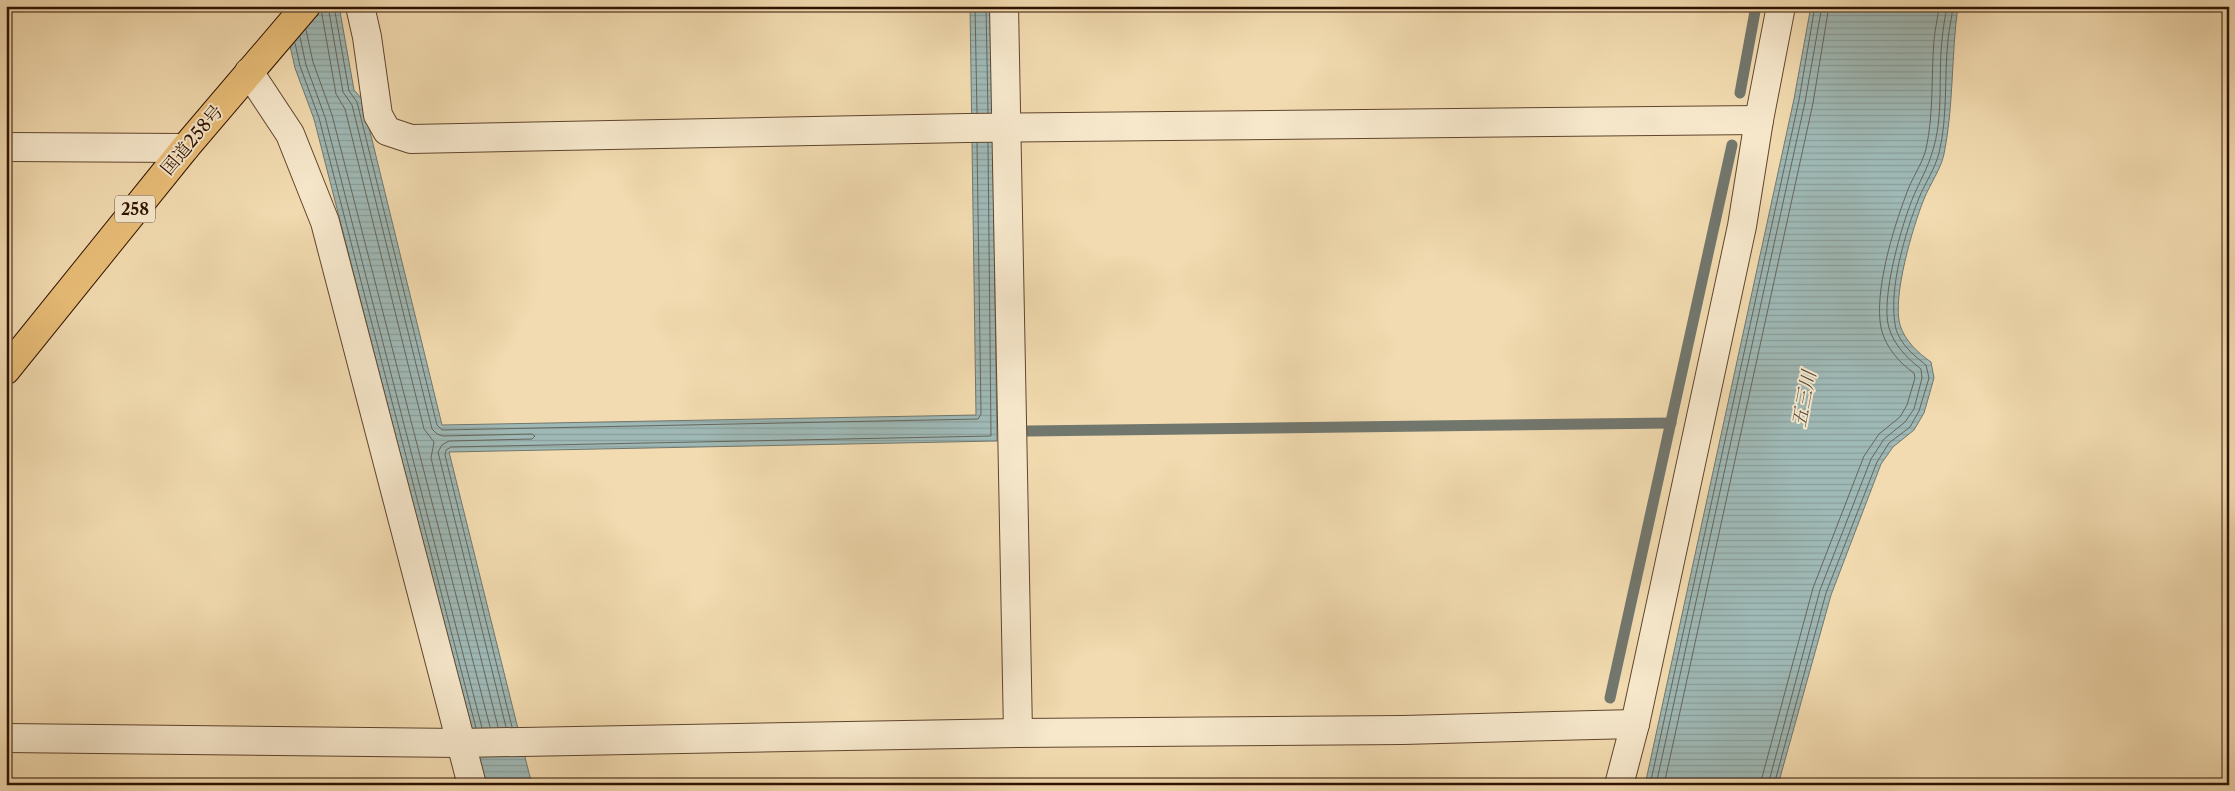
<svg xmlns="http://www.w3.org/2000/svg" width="2235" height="791" font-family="'Libre Caslon Text','Noto Serif JP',serif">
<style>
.water{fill:url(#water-rules);stroke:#72776e}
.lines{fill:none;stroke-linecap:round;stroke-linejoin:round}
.shore{stroke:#66665c;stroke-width:1}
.stream{stroke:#72776e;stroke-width:11}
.minor-casing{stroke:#5f452d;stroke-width:30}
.highway-casing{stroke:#2e1301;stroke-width:30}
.minor{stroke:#f7e8cc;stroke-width:28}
.highway{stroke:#e9be78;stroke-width:28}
.labels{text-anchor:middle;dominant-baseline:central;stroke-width:4;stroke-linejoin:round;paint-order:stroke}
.shield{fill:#f7e8cc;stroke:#6a533e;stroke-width:1}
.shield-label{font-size:16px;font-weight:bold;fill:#2e1301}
.street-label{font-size:18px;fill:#2e1301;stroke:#f7e8cc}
.water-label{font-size:19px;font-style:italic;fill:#564d40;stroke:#f7e8cc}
</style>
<defs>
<pattern id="water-rules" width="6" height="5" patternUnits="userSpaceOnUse" patternTransform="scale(1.25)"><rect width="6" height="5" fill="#9fb9b6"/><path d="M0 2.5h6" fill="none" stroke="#899e9b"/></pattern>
</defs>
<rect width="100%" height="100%" fill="#f2dbb0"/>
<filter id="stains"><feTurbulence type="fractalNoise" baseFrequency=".004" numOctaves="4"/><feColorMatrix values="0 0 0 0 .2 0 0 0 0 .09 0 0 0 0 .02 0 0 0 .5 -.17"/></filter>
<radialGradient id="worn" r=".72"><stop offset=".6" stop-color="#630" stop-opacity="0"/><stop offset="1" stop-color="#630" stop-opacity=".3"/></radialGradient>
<g class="water">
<path d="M 281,6 L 339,6 L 354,90 L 362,99 L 442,425 L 976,415 L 970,6 L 991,6 L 997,441 L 449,452 L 532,785 L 485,785 L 314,119 L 295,68 Z"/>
<path d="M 1811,6 L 1958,6 C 1951,55 1954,105 1944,154 C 1941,169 1930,184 1924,199 C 1913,226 1892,297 1900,325 C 1905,341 1918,353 1931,362 L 1934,378 L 1924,413 L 1914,430 L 1893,447 L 1881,464 L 1831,595 L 1778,785 L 1645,785 L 1794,99 Z"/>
</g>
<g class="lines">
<g class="shore">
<path d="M 328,6 L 343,92 L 352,105 L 432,429 L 437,434 L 443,436 L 532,434 L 535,436 L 532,439 L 449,441 L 442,445 L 438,452 L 506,727"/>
<path d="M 334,6 L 349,91 L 357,102 L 437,425 L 442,430 L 978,419 L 981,414 L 977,143"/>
<path d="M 975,6 L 977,113"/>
<path d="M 986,6 L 988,113"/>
<path d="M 321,9 L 336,94 L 345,109 L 424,429 L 434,442 L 431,458 L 498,727"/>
<path d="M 306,30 L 313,62 L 332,115 L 490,727"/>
<path d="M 300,37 L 306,65 L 325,117 L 482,728"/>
<path d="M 295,43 L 300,66 L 319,118 L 476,728"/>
<path d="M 512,727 L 445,455 L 446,450 L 451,447 L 991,436 L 988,143"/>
<path d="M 1650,785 L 1799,100 L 1815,6"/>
<path d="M 1656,785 L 1805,102 L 1822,6"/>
<path d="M 1664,785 L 1813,103 L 1829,6"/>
<path d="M 1760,785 L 1813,588 L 1864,456 L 1879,434 L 1900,417 L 1907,405 L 1915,378 L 1914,373 C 1899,363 1885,346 1881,328 C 1874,292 1893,229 1906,195 C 1911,179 1922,165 1926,149 C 1934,113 1931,76 1934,40 C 1935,29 1938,17 1939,6"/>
<path d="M 1768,785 L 1820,590 L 1871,459 L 1884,439 L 1905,422 L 1914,409 L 1922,378 L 1921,369 C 1907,358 1894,345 1889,328 C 1880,299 1902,223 1914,195 C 1920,181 1928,167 1932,153 C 1944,117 1938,77 1942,40 C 1943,29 1945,17 1947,6"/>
<path d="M 1774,785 L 1826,593 L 1877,462 L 1889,443 L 1910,427 L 1919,411 L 1929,378 L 1926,365 C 1913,355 1897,341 1895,324 C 1889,287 1905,233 1919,198 C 1925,183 1935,169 1939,153 C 1948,116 1944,78 1948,40 C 1949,29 1952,17 1953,6"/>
</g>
<g class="stream">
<path d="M 1740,93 L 1756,6"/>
<path d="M 1028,431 L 1671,423"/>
<path d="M 1610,698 L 1732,145"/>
</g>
<g class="minor-casing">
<g id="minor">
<path d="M 360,6 L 367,37 L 378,115 L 387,131 L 411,139 L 967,128 L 1759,120"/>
<path d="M 1004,6 L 1018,733"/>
<path d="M 249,72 L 290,134 L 325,222 L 472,785"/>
<path d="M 6,147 L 185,148"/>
<path d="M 6,738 L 460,743 L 1018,733 L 1403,730 L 1635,724"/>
<path d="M 1619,785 L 1635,724 L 1742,226 L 1759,120 L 1781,6"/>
</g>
</g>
<g class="highway-casing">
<path id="highway" d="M 6,370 L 185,148 L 306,6"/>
</g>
<use href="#minor" class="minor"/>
<use href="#highway" class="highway"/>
</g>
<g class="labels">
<rect class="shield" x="115" y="195.5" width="40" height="27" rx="4"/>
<g class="shield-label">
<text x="135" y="209">258</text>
</g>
<g class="street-label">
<text transform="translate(192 140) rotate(-50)">国道258号</text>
</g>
<g class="water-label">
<text transform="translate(1804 399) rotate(-79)">五三川</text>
</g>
</g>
<rect width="2235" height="791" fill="none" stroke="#f2dbb0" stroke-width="25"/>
<rect x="8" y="8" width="2220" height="776" fill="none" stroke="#2e1301" stroke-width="2.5"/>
<rect x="12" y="12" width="2210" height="766" fill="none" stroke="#2e1301"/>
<rect width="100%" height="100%" filter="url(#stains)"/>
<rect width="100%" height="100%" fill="url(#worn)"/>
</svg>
